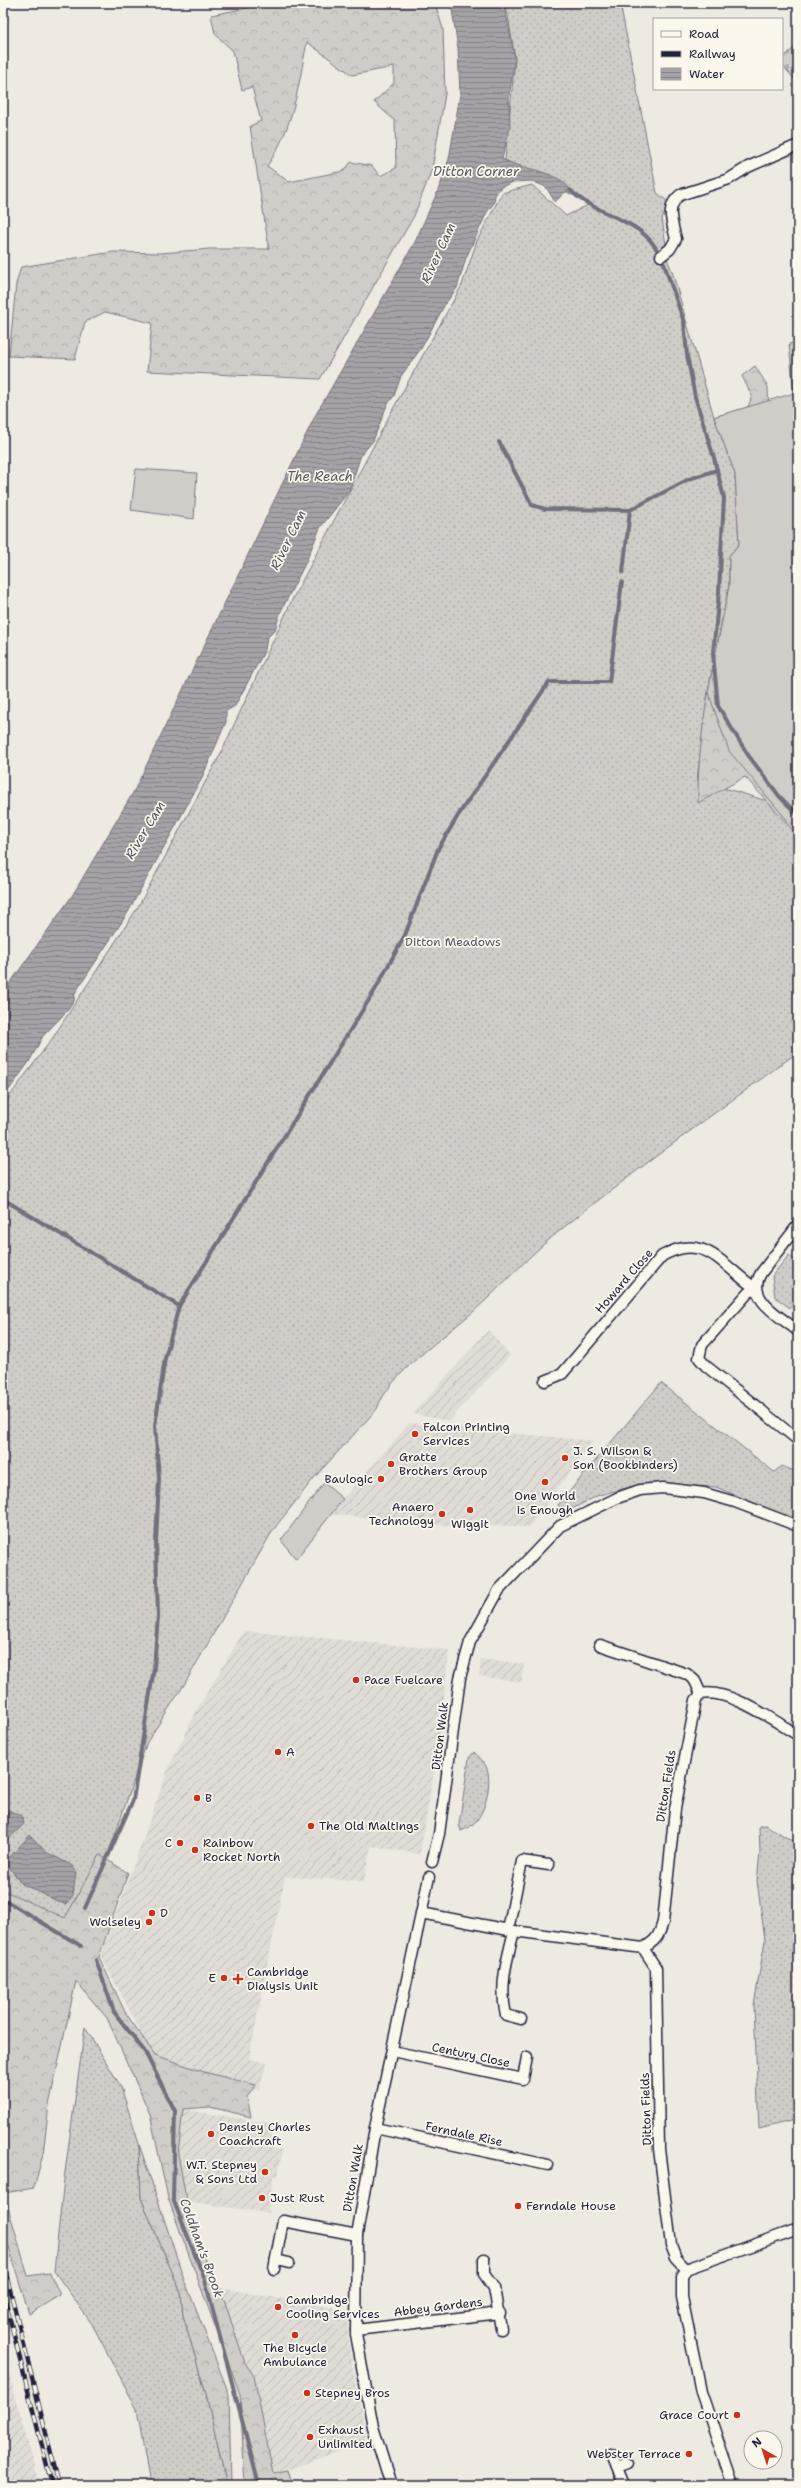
<svg xmlns="http://www.w3.org/2000/svg" width="801" height="2488" font-family="'Shantell Sans',sans-serif">
<style>
.industrial{fill:url(#industrial-furrows)}
.grass{fill:url(#grass-dots);stroke:#797882}
.forest{fill:url(#forest-crowns);stroke:#797882;fill-rule:evenodd}
.cemetery{fill:url(#cemetery-stones);stroke:#797882}
.garden{fill:#d0cdc9;stroke:#797882}
.water{fill:url(#water-rules);stroke:#716f7c}
.lines{fill:none;stroke-linecap:round;stroke-linejoin:round}
.stream{stroke:#716f7c;stroke-width:4}
.minor-casing{stroke:#22223b;stroke-width:13}
.minor{stroke:#fbf7ec;stroke-width:10}
.rail-casing{stroke:#22223b;stroke-width:4.5}
.rail{stroke:#fbf7ec;stroke-width:3;stroke-dasharray:9;stroke-linecap:butt}
.poi-dot{fill:#c8321e;stroke:#fbf7ec;stroke-width:1.5}
.labels{text-anchor:middle;dominant-baseline:central;stroke-width:3.5;stroke-linejoin:round;paint-order:stroke}
.park-label{font-size:12px;fill:#565566;stroke:#fbf7ec}
.street-label{font-size:12px;fill:#22223b;stroke:#fbf7ec}
.poi-label{font-size:12px;fill:#22223b;stroke:#fbf7ec;text-anchor:start}
.water-label{font-size:13px;font-style:italic;fill:#575666;stroke:#fbf7ec}
</style>
<defs>
<pattern id="industrial-furrows" width="10" height="10" patternUnits="userSpaceOnUse"><rect width="10" height="10" fill="#dfdbd5"/><path d="M-1 1l2-2M0 10L10 0M9 11l2-2" fill="none" stroke="#bfbcb8"/></pattern>
<pattern id="grass-dots" width="8" height="8" patternUnits="userSpaceOnUse"><rect width="8" height="8" fill="#d0cdc9"/><path d="M2 2h.1M6 6h.1" fill="none" stroke="#b2b0ae" stroke-width="1.8" stroke-linecap="round"/></pattern>
<pattern id="forest-crowns" width="20" height="18" patternUnits="userSpaceOnUse"><rect width="20" height="18" fill="#d0cdc9"/><path d="M2 6a3 3 0 1 1 6 0M12 15a3 3 0 1 1 6 0" fill="none" stroke="#b2b0ae"/></pattern>
<pattern id="cemetery-stones" width="16" height="16" patternUnits="userSpaceOnUse"><rect width="16" height="16" fill="#d0cdc9"/><path d="M2 7V4a2 2 0 0 1 4 0v3zM10 15v-3a2 2 0 0 1 4 0v3z" fill="#b2b0ae"/></pattern>
<pattern id="water-rules" width="6" height="5" patternUnits="userSpaceOnUse"><rect width="6" height="5" fill="#a6a3a7"/><path d="M0 2.5h6" fill="none" stroke="#878489"/></pattern>
</defs>
<rect width="100%" height="100%" fill="#eeeae2"/>
<filter id="ink" filterUnits="userSpaceOnUse"><feTurbulence type="fractalNoise" baseFrequency=".025" numOctaves="2"/><feDisplacementMap in="SourceGraphic" scale="8" xChannelSelector="R" yChannelSelector="G"/><feConvolveMatrix kernelMatrix="1 2 1 2 8 2 1 2 1" color-interpolation-filters="sRGB"/></filter>
<g filter="url(#ink)">
<g class="industrial">
<path d="M 488,1330 L 510,1355 L 449,1421 L 413,1414 Z"/>
<path d="M 410,1423 L 593,1441 L 529,1527 L 455,1523 L 451,1526 L 329,1514 Z"/>
<path d="M 244,1631 L 449,1650 L 439,1742 L 420,1854 L 371,1846 L 364,1881 L 285,1877 L 249,2059 L 267,2063 L 259,2090 L 161,2070 L 101,1956 L 168,1769 L 198,1708 Z"/>
<path d="M 481,1659 L 524,1664 L 521,1682 L 479,1676 Z"/>
<path d="M 181,2109 L 273,2124 L 270,2148 L 282,2150 L 278,2177 L 273,2176 L 268,2213 L 186,2201 L 171,2192 Z"/>
<path d="M 220,2288 L 346,2310 L 350,2354 L 367,2441 L 288,2470 L 273,2473 L 254,2376 L 245,2363 Z"/>
<path d="M 3,2353 L 40,2485 L 3,2485 Z"/>
</g>
<g class="grass">
<path d="M 506,3 L 620,3 L 657,193 L 671,204 L 662,218 L 667,252 L 663,249 L 672,271 L 714,417 L 735,474 L 739,544 L 729,556 L 729,586 L 708,692 L 697,780 L 774,803 L 798,833 L 798,1052 C 719,1110 639,1167 563,1228 C 531,1253 504,1284 474,1311 C 447,1335 388,1375 377,1409 L 314,1478 L 273,1530 L 184,1685 L 147,1742 L 98,1884 L 3,2040 L 3,1105 L 52,1039 L 138,907 L 221,753 L 292,600 L 394,407 L 462,285 L 477,241 L 502,193 L 532,185 L 566,216 L 590,204 L 505,160 L 515,59 Z"/>
<path d="M 789,1255 L 798,1263 L 798,1281 L 795,1284 L 798,1287 L 798,1297 L 790,1308 L 775,1297 L 772,1276 Z"/>
<path d="M 661,1383 L 774,1472 L 782,1466 L 798,1473 L 798,1521 L 716,1487 L 642,1484 L 599,1495 L 564,1513 L 558,1505 Z"/>
<path d="M 474,1752 C 480,1758 486,1763 488,1772 C 491,1787 485,1815 472,1825 C 469,1828 465,1829 461,1831 L 459,1824 L 469,1758 Z"/>
<path d="M 765,1825 L 798,1844 L 798,2119 L 759,2129 L 754,2005 L 765,1940 L 757,1881 L 760,1853 L 759,1826 Z"/>
<path d="M 85,2027 L 121,2087 L 139,2144 L 141,2198 L 181,2293 L 183,2315 L 206,2394 L 227,2485 L 150,2485 L 137,2409 L 92,2324 L 54,2271 L 64,2179 Z"/>
</g>
<g class="forest">
<path d="M 273,3 L 435,3 L 443,29 L 445,94 L 432,169 L 414,216 L 320,379 L 147,371 L 152,323 L 105,312 L 85,322 L 75,359 L 9,356 L 16,284 L 21,267 L 113,252 L 161,253 L 209,249 L 269,249 L 250,126 L 261,121 L 252,87 L 242,90 L 233,51 L 215,34 L 211,15 ZM 307,42 L 352,75 L 394,67 L 394,83 L 374,102 L 395,121 L 396,168 L 380,176 L 372,166 L 351,162 L 344,171 L 289,182 L 267,166 C 294,127 298,87 307,42 Z"/>
<path d="M 755,366 L 768,387 L 769,413 L 714,417 L 748,407 L 752,396 L 742,376 Z"/>
<path d="M 729,576 L 798,742 L 798,836 L 745,777 L 698,803 C 697,730 715,657 729,586 Z"/>
<path d="M 100,1855 L 128,1873 L 99,1957 L 125,2012 L 155,2055 L 204,2072 L 256,2085 L 247,2097 L 251,2117 L 210,2107 L 183,2109 L 178,2154 L 188,2209 L 199,2249 L 220,2288 L 245,2363 L 254,2376 L 273,2473 L 288,2470 L 293,2485 L 245,2485 L 240,2394 L 168,2198 L 150,2114 L 107,2018 L 76,1981 L 49,2105 L 43,2154 L 34,2188 L 4,2193 L 28,2276 L 50,2273 L 60,2295 L 29,2314 L 3,2228 L 3,1890 L 65,1918 Z"/>
<path d="M 139,2144 L 184,2279 L 229,2394 L 231,2485 L 227,2485 L 206,2394 L 183,2315 L 181,2293 L 141,2198 Z"/>
</g>
<path class="cemetery" d="M 798,44 L 798,83 L 782,65 L 782,59 Z"/>
<g class="garden">
<path d="M 798,341 L 798,833 L 729,751 L 708,692 L 729,586 L 729,556 L 739,544 L 735,474 L 714,417 L 794,393 L 789,344 Z"/>
<path d="M 136,469 L 197,473 L 194,519 L 131,510 Z"/>
<path d="M 324,1483 L 343,1499 L 296,1559 L 281,1540 Z"/>
</g>
<g class="water">
<path d="M 451,3 L 504,3 L 515,59 L 509,96 L 510,128 L 502,159 C 519,169 561,171 570,190 L 564,193 L 555,202 L 546,187 L 532,181 L 513,182 L 501,187 L 495,195 L 494,203 L 487,212 L 466,258 L 457,288 L 445,304 L 422,347 L 401,376 L 394,396 L 387,405 L 373,441 L 361,455 L 349,491 L 320,528 L 305,564 L 280,613 L 275,630 L 267,638 L 265,650 L 235,706 L 226,711 L 226,722 L 201,780 L 127,914 L 75,993 L 74,1001 L 69,1009 L 43,1036 L 29,1062 L 3,1098 L 3,993 L 72,896 L 134,791 L 315,416 L 415,242 L 440,186 L 449,159 L 460,95 L 458,48 Z"/>
<path d="M 3,1808 L 22,1816 L 24,1824 L 3,1844 Z"/>
<path d="M 30,1835 L 46,1852 L 73,1866 L 76,1872 L 73,1895 L 66,1905 L 22,1884 L 5,1862 Z"/>
</g>
<g class="lines">
<g class="stream">
<path d="M 570,190 C 595,216 643,218 659,254"/>
<path d="M 664,264 L 684,322 L 687,355 L 695,397 L 714,458 L 724,498 L 719,592 L 713,654 L 718,706 L 748,755 L 780,797 L 798,815"/>
<path d="M 499,442 L 532,505 L 545,509 L 630,510"/>
<path d="M 623,572 L 630,510 L 689,479 L 717,470"/>
<path d="M 3,1199 L 179,1306"/>
<path d="M 3,1899 L 81,1946"/>
<path d="M 85,1908 L 133,1800 L 154,1668 L 158,1616 L 156,1543 L 159,1478 L 155,1426 L 165,1358 L 179,1306 L 375,990 L 405,935 L 438,849 L 459,814 L 549,682 L 609,682 L 622,582"/>
<path d="M 96,1960 L 114,2012 L 145,2052 L 175,2111 L 173,2199 L 205,2280 L 259,2485"/>
</g>
<g class="minor-casing">
<g id="minor">
<path d="M 661,256 L 670,249 L 676,239 C 672,222 665,207 680,195 L 729,179 L 748,167 L 798,145"/>
<path d="M 798,1225 L 761,1273 C 745,1299 780,1316 798,1331"/>
<path d="M 545,1381 L 562,1374 L 662,1256 C 705,1231 722,1266 755,1288 L 748,1293 L 702,1345 L 699,1358 L 706,1366 L 798,1440"/>
<path d="M 600,1645 L 687,1674 L 695,1681 L 701,1694"/>
<path d="M 432,1862 L 439,1834 L 460,1678 L 470,1642 L 499,1590 L 560,1526 L 617,1498 L 640,1490 L 663,1488 L 704,1493 L 735,1502 L 798,1526"/>
<path d="M 421,1913 L 514,1931 L 643,1948 C 656,1941 659,1936 663,1922 L 675,1809 L 696,1700 L 701,1694 C 729,1688 774,1721 798,1735"/>
<path d="M 508,1930 L 522,1861 L 549,1865"/>
<path d="M 514,1931 C 507,1960 499,1985 506,2015 L 521,2019"/>
<path d="M 643,1948 L 656,1968 L 659,2149 L 671,2245 L 676,2258 L 686,2269"/>
<path d="M 392,2051 L 523,2079 L 527,2057"/>
<path d="M 375,2128 L 548,2165"/>
<path d="M 484,2259 L 484,2274 L 494,2288 L 501,2329"/>
<path d="M 276,2260 L 289,2263"/>
<path d="M 274,2269 L 283,2221 L 357,2235"/>
<path d="M 356,2330 L 500,2313"/>
<path d="M 612,2455 L 624,2485"/>
<path d="M 617,2467 L 628,2463"/>
<path d="M 391,2485 L 373,2427 L 356,2334 L 357,2235 L 375,2128 L 429,1877"/>
<path d="M 733,2485 L 701,2392 L 682,2297 L 682,2277 L 686,2269 L 798,2229"/>
</g>
</g>
<use href="#minor" class="minor"/>
<g class="rail-casing">
<g id="rail">
<path d="M 3,2262 L 59,2485"/>
<path d="M 3,2292 L 52,2485"/>
</g>
</g>
<use href="#rail" class="rail"/>
</g>
</g>
<g class="poi-dot">
<circle cx="415" cy="1434" r="4"/>
<circle cx="565" cy="1458" r="4"/>
<circle cx="391" cy="1464" r="4"/>
<circle cx="381" cy="1479" r="4"/>
<circle cx="545" cy="1482" r="4"/>
<circle cx="470" cy="1510" r="4"/>
<circle cx="442" cy="1514" r="4"/>
<circle cx="356" cy="1680" r="4"/>
<circle cx="278" cy="1752" r="4"/>
<circle cx="197" cy="1798" r="4"/>
<circle cx="311" cy="1826" r="4"/>
<circle cx="180" cy="1843" r="4"/>
<circle cx="195" cy="1850" r="4"/>
<circle cx="152" cy="1913" r="4"/>
<circle cx="149" cy="1922" r="4"/>
<circle cx="224" cy="1978" r="4"/>
<path d="M236 1973h4v4h4v4h-4v4h-4v-4h-4v-4h4z"/>
<circle cx="211" cy="2134" r="4"/>
<circle cx="265" cy="2172" r="4"/>
<circle cx="262" cy="2198" r="4"/>
<circle cx="518" cy="2206" r="4"/>
<circle cx="278" cy="2307" r="4"/>
<circle cx="295" cy="2335" r="4"/>
<circle cx="307" cy="2393" r="4"/>
<circle cx="737" cy="2415" r="4"/>
<circle cx="310" cy="2437" r="4"/>
<circle cx="689" cy="2454" r="4"/>
</g>
<g class="labels">
<g class="park-label">
<text x="453" y="942">Ditton Meadows</text>
</g>
<g class="street-label">
<text transform="translate(624 1281) rotate(-49)">Howard Close</text>
<text transform="translate(440 1736) rotate(-83)">Ditton Walk</text>
<text transform="translate(666 1786) rotate(-81)">Ditton Fields</text>
<text transform="translate(471 2055) rotate(12)">Century Close</text>
<text transform="translate(646 2109) rotate(-92)">Ditton Fields</text>
<text transform="translate(464 2134) rotate(12)">Ferndale Rise</text>
<text transform="translate(353 2178) rotate(-80)">Ditton Walk</text>
<text transform="translate(438 2307) rotate(-7)">Abbey Gardens</text>
</g>
<g class="poi-label">
<text x="423" y="1427">Falcon Printing<tspan x="423" dy="14">Services</tspan></text>
<text x="573" y="1451">J. S. Wilson &amp;<tspan x="573" dy="14">Son (Bookbinders)</tspan></text>
<text x="399" y="1457">Gratte<tspan x="399" dy="14">Brothers Group</tspan></text>
<text x="373" y="1479" text-anchor="end">Baulogic</text>
<text x="545" y="1496" text-anchor="middle">One World<tspan x="545" dy="14">is Enough</tspan></text>
<text x="434" y="1507" text-anchor="end">Anaero<tspan x="434" dy="14">Technology</tspan></text>
<text x="470" y="1524" text-anchor="middle">Wiggit</text>
<text x="364" y="1680">Pace Fuelcare</text>
<text x="286" y="1752">A</text>
<text x="205" y="1798">B</text>
<text x="319" y="1826">The Old Maltings</text>
<text x="172" y="1843" text-anchor="end">C</text>
<text x="203" y="1843">Rainbow<tspan x="203" dy="14">Rocket North</tspan></text>
<text x="160" y="1913">D</text>
<text x="141" y="1922" text-anchor="end">Wolseley</text>
<text x="247" y="1972">Cambridge<tspan x="247" dy="14">Dialysis Unit</tspan></text>
<text x="216" y="1978" text-anchor="end">E</text>
<text x="219" y="2127">Densley Charles<tspan x="219" dy="14">Coachcraft</tspan></text>
<text x="257" y="2165" text-anchor="end">W.T. Stepney<tspan x="257" dy="14">&amp; Sons Ltd</tspan></text>
<text x="270" y="2198">Just Rust</text>
<text x="526" y="2206">Ferndale House</text>
<text x="286" y="2300">Cambridge<tspan x="286" dy="14">Cooling Services</tspan></text>
<text x="295" y="2348" text-anchor="middle">The Bicycle<tspan x="295" dy="14">Ambulance</tspan></text>
<text x="315" y="2393">Stepney Bros</text>
<text x="729" y="2415" text-anchor="end">Grace Court</text>
<text x="318" y="2430">Exhaust<tspan x="318" dy="14">Unlimited</tspan></text>
<text x="681" y="2454" text-anchor="end">Webster Terrace</text>
</g>
<g class="water-label">
<text x="476" y="171">Ditton Corner</text>
<text transform="translate(438 253) rotate(-65)">River Cam</text>
<text x="320" y="476">The Reach</text>
<text transform="translate(288 540) rotate(-64)">River Cam</text>
<text transform="translate(145 830) rotate(-59)">River Cam</text>
<text transform="translate(202 2248) rotate(70)">Coldham's Brook</text>
</g>
</g>
<rect width="801" height="2488" fill="none" stroke="#fbf7ec" stroke-width="16"/>
<rect x="8" y="8" width="785" height="2472" fill="none" stroke="#22223b" stroke-width="1.5" filter="url(#ink)"/>
<rect x="653" y="18" width="130" height="72" fill="#fbf7ec" stroke="#a4a2a5"/>
<rect x="661" y="31" width="20" height="6" fill="#fbf7ec" stroke="#a4a2a5"/>
<text x="689" y="38" font-size="12" fill="#22223b">Road</text>
<rect x="661" y="51" width="20" height="6" fill="#22223b" stroke="#a4a2a5"/>
<text x="689" y="58" font-size="12" fill="#22223b">Railway</text>
<rect x="661" y="68" width="20" height="12" fill="url(#water-rules)" stroke="#a4a2a5"/>
<text x="689" y="78" font-size="12" fill="#22223b">Water</text>
<g transform="translate(763 2450) rotate(321)"><circle r="19" fill="#fbf7ec" stroke="#a4a2a5"/>
<path d="M0-3L7 15L0 10L-7 15Z" fill="#c8321e"/>
<text y="-6" font-size="11" font-weight="bold" text-anchor="middle" fill="#22223b">N</text>
</g>
</svg>
